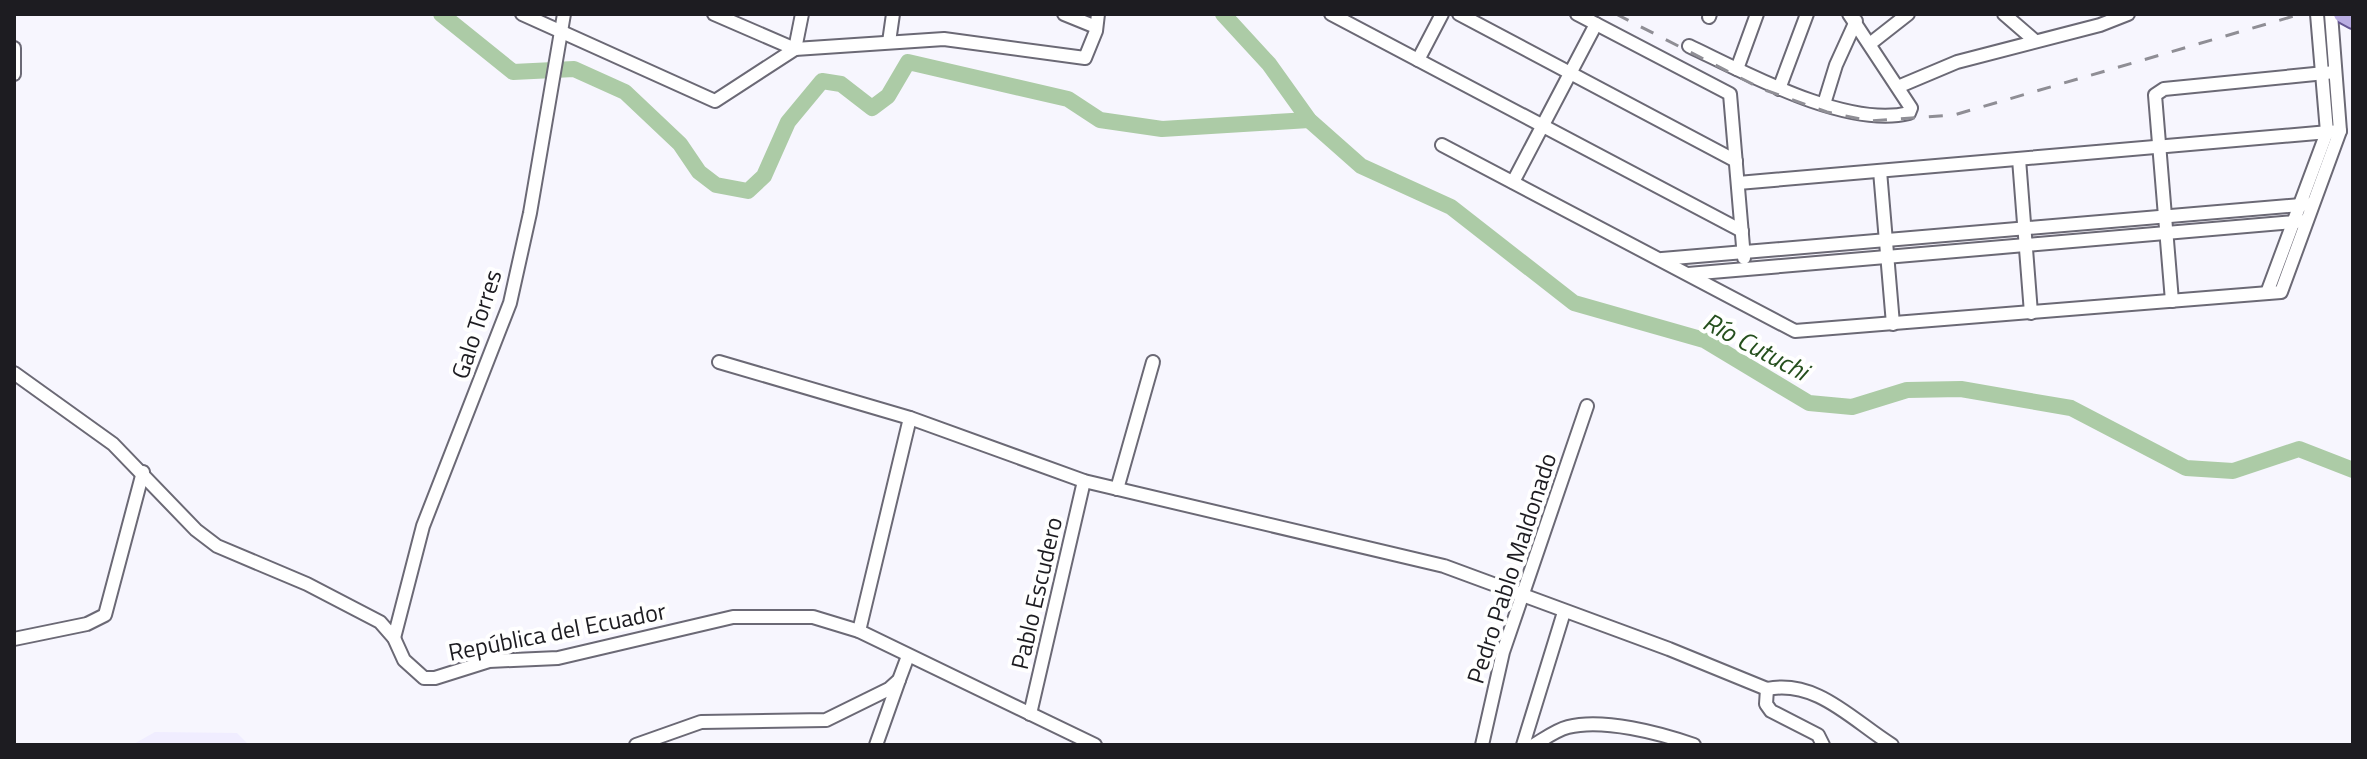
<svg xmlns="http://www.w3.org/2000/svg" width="2367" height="759" font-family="'Titillium Web',sans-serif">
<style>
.built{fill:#f0edff}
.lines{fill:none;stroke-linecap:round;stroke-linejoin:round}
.river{stroke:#accba6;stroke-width:16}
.minor-casing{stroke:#6b6975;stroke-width:16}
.major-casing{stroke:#645692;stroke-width:20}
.minor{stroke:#fff;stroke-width:12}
.major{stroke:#b9ade2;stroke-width:16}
.rail{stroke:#8f8e95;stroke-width:3;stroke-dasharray:14 14;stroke-linecap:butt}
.labels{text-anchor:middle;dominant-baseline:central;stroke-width:8;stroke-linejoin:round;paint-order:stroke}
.street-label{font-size:24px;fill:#1d1c21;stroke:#fff}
.water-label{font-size:26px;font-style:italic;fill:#254f1d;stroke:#fff}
</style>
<rect width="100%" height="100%" fill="#f7f6fe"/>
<path class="built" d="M 155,732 L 237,733 L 249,745 L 132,745 Z"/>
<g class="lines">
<g class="river">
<path d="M 441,14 L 513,72 L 574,69 L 625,92 L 680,144 L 699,172 L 716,185 L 748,191 L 764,176 L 788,122 L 822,81 L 841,84 L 872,108 L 888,96 L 908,62 L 1068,99 L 1100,120 L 1162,129 L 1309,120"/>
<path d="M 1223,14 L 1269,64 L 1309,120 L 1361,166 L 1451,207 L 1574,303 L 1704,340 L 1809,403 L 1852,407 L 1907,390 L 1961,389 L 2071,408 L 2186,468 L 2233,471 L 2299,449 L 2353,470"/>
</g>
<g class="minor-casing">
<g id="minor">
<path d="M 522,14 L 715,101 L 795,49 L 944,39 L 1085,58 L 1096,31 L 1098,14"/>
<path d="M 714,14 L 795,49"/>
<path d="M 1064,14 L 1096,27"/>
<path d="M 1331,14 L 1742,231"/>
<path d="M 1459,14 L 1736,161"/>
<path d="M 1577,14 L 1730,94 L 1744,258"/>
<path d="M 2004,14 L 2034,40"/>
<path d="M 1709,17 L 1710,14"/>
<path d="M 889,42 L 893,14"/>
<path d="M 1871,43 L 1908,14"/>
<path d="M 1689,46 C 1744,72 1847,129 1909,113 L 1911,108 L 1849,14"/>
<path d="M 14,48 L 14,74"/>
<path d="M 795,49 L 802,14"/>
<path d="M 1418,60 L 1442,14"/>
<path d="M 1737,69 L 1757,14"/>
<path d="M 1900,86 L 1957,62 L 2100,25 L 2128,14"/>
<path d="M 1779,89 L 1807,14"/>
<path d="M 1824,104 L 1836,65 L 1856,21"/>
<path d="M 1442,145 L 1795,331 L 2281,292 L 2340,131 L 2331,14"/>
<path d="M 2019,159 L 2031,313"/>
<path d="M 1880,171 L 1893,324"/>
<path d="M 1513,182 L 1596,24"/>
<path d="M 1738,183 L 2340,131"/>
<path d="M 1662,259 L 2312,204"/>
<path d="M 1688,274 L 2306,221"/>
<path d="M 2267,293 L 2327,132 L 2317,14"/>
<path d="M 2172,301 L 2155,95 L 2164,89 L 2335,72"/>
<path d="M 719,362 L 910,418 L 1084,481 L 1444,566 L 1669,649 L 1767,689"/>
<path d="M 14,373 L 113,444 L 196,530 L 217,546 L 307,584 L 380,622 L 394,638 L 404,660 L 424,678 L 435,678 L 489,661 L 558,658 L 733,617 L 813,617 L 859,631 L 1095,745"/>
<path d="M 1117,489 L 1153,362"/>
<path d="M 859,631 L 910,418"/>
<path d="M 394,638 L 423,526 L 510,303 L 530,213 L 564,14"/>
<path d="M 14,639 L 87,624 L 105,615 L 143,472"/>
<path d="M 1767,689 C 1817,679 1853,721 1892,745"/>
<path d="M 1767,689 L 1766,704 L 1771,711 L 1818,735 L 1823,745"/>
<path d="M 1030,714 L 1084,481"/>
<path d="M 636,745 L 701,722 L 826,720 L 889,689 L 899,680 L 908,656"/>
<path d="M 876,745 L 899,680"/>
<path d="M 1482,745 L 1503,652 L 1587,406"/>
<path d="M 1523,745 L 1564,612"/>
<path d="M 1534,745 C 1544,739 1556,730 1568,727 C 1603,718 1660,733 1694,745"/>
</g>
</g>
<g class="major-casing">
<path id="major" d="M 2342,14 L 2353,20"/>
</g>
<use href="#minor" class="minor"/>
<use href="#major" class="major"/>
<path class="rail" d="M 1616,14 L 1762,89 L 1827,112 L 1870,121 L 1954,115 L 2301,14"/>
</g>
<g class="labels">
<g class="street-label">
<text transform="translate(476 324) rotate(-72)">Galo Torres</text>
<text transform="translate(1511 568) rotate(-72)">Pedro Pablo Maldonado</text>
<text transform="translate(1036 593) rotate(-77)">Pablo Escudero</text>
<text transform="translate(557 631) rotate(-11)">República del Ecuador</text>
</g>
<g class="water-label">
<text transform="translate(1756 346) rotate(28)">Río Cutuchi</text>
</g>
</g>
<rect width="2367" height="759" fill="none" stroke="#1d1c21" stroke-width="32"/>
</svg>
